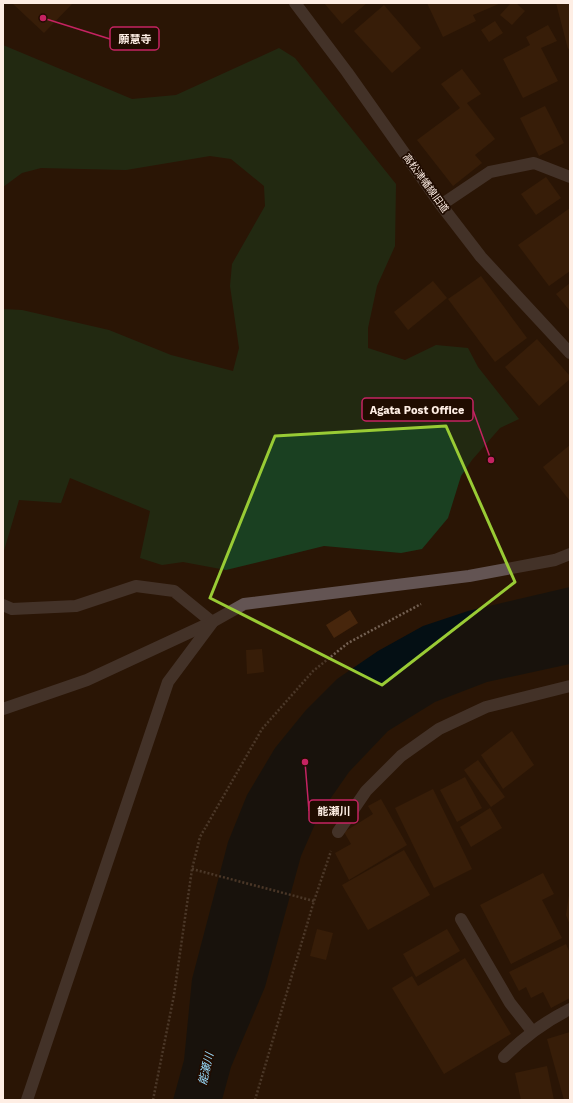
<svg xmlns="http://www.w3.org/2000/svg" width="573" height="1103" font-family="'Work Sans','Noto Sans JP',sans-serif">
<style>
.green{fill:#1a4021}
.water{fill:#040f14}
.building{fill:#47260c}
.lines{fill:none;stroke-linecap:round;stroke-linejoin:round}
.path{stroke:#736052;stroke-width:2.5;stroke-dasharray:2 2;stroke-linecap:butt}
.minor{stroke:#635453;stroke-width:12}
.marked{fill:none;stroke:#99cb35;stroke-width:3;stroke-linejoin:round}
.labels{text-anchor:middle;dominant-baseline:central;stroke-width:3.5;stroke-linejoin:round;paint-order:stroke}
.street-label{font-size:10px;fill:#feeee4;stroke:#200c00}
.water-label{font-size:11px;font-style:italic;fill:#9addfd;stroke:#200c00}
.leader{fill:none;stroke:#c52362;stroke-width:1.5}
.callout-dot{fill:#c52362;stroke:#200c00;stroke-width:1.5}
.callout{fill:#200c00;stroke:#c52362;stroke-width:1.5}
.callout-label{font-size:11px;text-anchor:middle;font-weight:bold;fill:#feeee4}
</style>
<rect width="100%" height="100%" fill="#2a1505"/>
<path class="green" d="M 3,45 L 132,99 L 176,95 L 279,48 L 295,58 L 396,184 L 395,246 L 377,286 L 368,328 L 368,348 L 405,360 L 436,345 L 468,348 L 478,367 L 519,419 L 500,428 L 472,460 L 461,476 L 448,518 L 422,549 L 401,553 L 324,546 L 226,570 L 183,562 L 162,565 L 140,558 L 150,511 L 70,478 L 61,503 L 19,500 L 3,554 L 3,309 L 22,310 L 109,330 L 171,355 L 233,371 L 239,348 L 230,286 L 232,264 L 265,206 L 264,186 L 231,159 L 210,156 L 126,170 L 41,168 L 22,173 L 3,187 Z"/>
<path class="water" d="M 570,587 L 570,664 L 487,682 L 435,702 L 388,731 L 349,772 L 319,815 L 301,856 L 265,987 L 231,1067 L 222,1100 L 173,1100 L 184,1060 L 192,979 L 228,842 L 247,795 L 275,748 L 306,710 L 337,679 L 378,651 L 423,626 L 468,611 Z"/>
<g class="building">
<path d="M 12,3 L 73,3 L 44,33 Z"/>
<path d="M 324,3 L 367,3 L 342,24 Z"/>
<path d="M 427,3 L 501,3 L 473,15 L 476,21 L 443,37 Z"/>
<path d="M 511,3 L 516,3 L 525,11 L 512,25 L 500,15 Z"/>
<path d="M 556,3 L 570,3 L 570,48 L 568,49 Z"/>
<path d="M 384,5 L 421,48 L 392,73 L 354,31 Z"/>
<path d="M 495,21 L 503,33 L 489,42 L 481,30 Z"/>
<path d="M 548,25 L 557,41 L 541,48 L 558,81 L 523,98 L 503,59 L 530,45 L 526,37 Z"/>
<path d="M 462,69 L 481,94 L 467,103 L 495,139 L 475,155 L 482,163 L 453,186 L 417,140 L 460,108 L 441,84 Z"/>
<path d="M 545,106 L 564,143 L 539,156 L 520,118 Z"/>
<path d="M 546,177 L 561,198 L 536,215 L 521,194 Z"/>
<path d="M 570,208 L 570,271 L 549,286 L 518,245 Z"/>
<path d="M 481,276 L 527,338 L 495,362 L 448,299 Z"/>
<path d="M 433,281 L 447,298 L 408,330 L 394,312 Z"/>
<path d="M 570,283 L 570,311 L 556,294 Z"/>
<path d="M 537,339 L 570,376 L 570,379 L 539,406 L 505,367 Z"/>
<path d="M 570,445 L 570,501 L 543,467 Z"/>
<path d="M 350,610 L 358,623 L 334,638 L 326,625 Z"/>
<path d="M 262,649 L 264,672 L 247,674 L 246,650 Z"/>
<path d="M 512,731 L 534,765 L 503,789 L 481,755 Z"/>
<path d="M 478,760 L 505,797 L 491,807 L 464,770 Z"/>
<path d="M 465,777 L 482,808 L 457,822 L 440,790 Z"/>
<path d="M 433,789 L 472,869 L 434,888 L 395,808 Z"/>
<path d="M 381,799 L 407,845 L 349,880 L 335,853 L 351,844 L 344,832 L 373,814 L 368,806 Z"/>
<path d="M 490,808 L 502,828 L 471,847 L 460,827 Z"/>
<path d="M 404,850 L 430,895 L 368,930 L 342,885 Z"/>
<path d="M 543,873 L 554,894 L 542,900 L 562,938 L 511,964 L 480,905 Z"/>
<path d="M 569,895 L 570,895 L 570,925 L 566,915 Z"/>
<path d="M 317,929 L 333,933 L 326,960 L 310,956 Z"/>
<path d="M 447,929 L 460,951 L 416,977 L 403,954 Z"/>
<path d="M 566,944 L 570,953 L 570,998 L 551,1008 L 543,992 L 531,998 L 526,987 L 519,991 L 509,972 Z"/>
<path d="M 465,958 L 511,1034 L 444,1074 L 392,988 L 412,976 L 418,986 Z"/>
<path d="M 570,1032 L 570,1100 L 564,1100 L 547,1039 Z"/>
<path d="M 547,1066 L 554,1100 L 521,1100 L 515,1073 Z"/>
</g>
<g class="lines">
<g class="path">
<path d="M 192,869 L 314,901"/>
<path d="M 153,1100 L 174,995 L 192,869 L 200,837 L 262,729 L 313,671 L 348,643 L 421,604"/>
<path d="M 255,1100 L 314,901 L 331,851"/>
</g>
<g class="minor">
<path d="M 295,3 L 347,72 L 441,205 L 481,257 L 570,353"/>
<path d="M 441,205 L 490,172 L 534,163 L 570,177"/>
<path d="M 3,605 L 12,609 L 76,606 L 136,586 L 174,591 L 212,622"/>
<path d="M 3,709 L 87,680 L 212,622 L 244,604 L 469,576 L 555,560 L 570,554"/>
<path d="M 338,832 L 366,791 L 401,756 L 439,729 L 486,707 L 570,686"/>
<path d="M 461,919 L 510,1003 L 532,1031"/>
<path d="M 504,1057 C 524,1037 544,1022 570,1009"/>
<path d="M 27,1100 L 168,682 L 212,623"/>
</g>
</g>
<path d="M0 0H573V1103H0ZM 446,426 L 515,582 L 382,685 L 210,598 L 275,436 Z" fill="#2a1505" fill-opacity=".55" fill-rule="evenodd"/>
<path class="marked" d="M 446,426 L 515,582 L 382,685 L 210,598 L 275,436 Z"/>
<g class="labels">
<g class="street-label">
<text transform="translate(426 183) rotate(54)">高松津幡線旧道</text>
</g>
<g class="water-label">
<text transform="translate(206 1069) rotate(-77)">能瀬川</text>
</g>
</g>
<path class="leader" d="M43 18L110 39M491 460L473 410M305 762L309 811"/>
<g class="callout-dot">
<circle cx="43" cy="18" r="4"/>
<circle cx="491" cy="460" r="4"/>
<circle cx="305" cy="762" r="4"/>
</g>
<g class="callout">
<rect x="110" y="27" width="49" height="23" rx="4"/>
<rect x="362" y="398" width="111" height="23" rx="4"/>
<rect x="309" y="800" width="49" height="23" rx="4"/>
</g>
<g class="callout-label">
<text x="135" y="43">願慧寺</text>
<text x="417" y="414">Agata Post Office</text>
<text x="334" y="815">能瀬川</text>
</g>
<rect width="573" height="1103" fill="none" stroke="#feeee4" stroke-width="8"/>
</svg>
